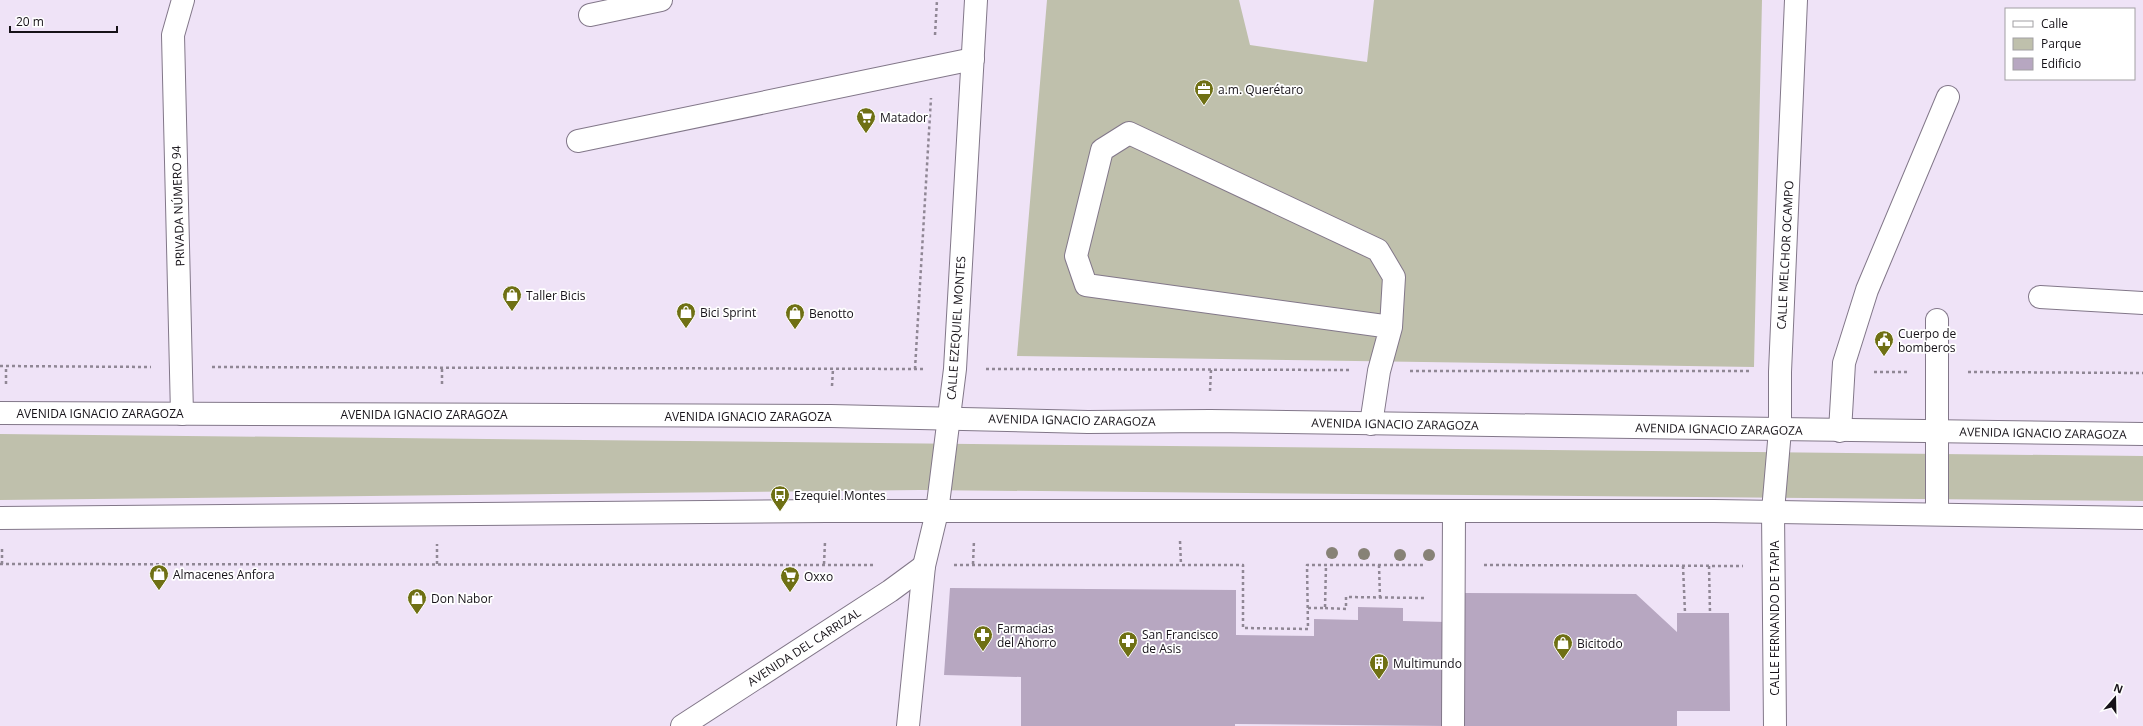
<svg xmlns="http://www.w3.org/2000/svg" width="2143" height="726" font-family="'Open Sans',sans-serif">
<style>
.green{fill:#bfc0ac}
.building{fill:#b7a7c1}
.lines{fill:none;stroke-linecap:round;stroke-linejoin:round}
.minor-casing{stroke:#827789;stroke-width:24}
.major-casing{stroke:#827789;stroke-width:24}
.path{stroke:#908795;stroke-width:2.5;stroke-dasharray:3 3;stroke-linecap:butt}
.minor{stroke:#fff;stroke-width:22}
.major{stroke:#fff;stroke-width:22}
.tree{fill:#878276}
.labels{text-anchor:middle;dominant-baseline:central;stroke-width:3.5;stroke-linejoin:round;paint-order:stroke}
.poi-label{font-size:12px;fill:#161218;stroke:#fff;text-anchor:start}
.street-label{font-size:12px;fill:#161218;stroke:#fff}
</style>
<rect width="100%" height="100%" fill="#efe3f7"/>
<g class="green">
<path d="M 1047,0 L 1239,0 L 1250,45 L 1367,62 L 1374,0 L 1762,0 L 1754,367 L 1017,356 Z"/>
<path d="M 0,434 L 2143,456 L 2143,501 L 920,490 L 0,500 Z"/>
</g>
<g class="building">
<path d="M 950,588 L 1236,590 L 1236,635 L 1314,636 L 1314,619 L 1358,620 L 1358,607 L 1403,608 L 1403,621 L 1447,622 L 1445,726 L 1235,724 L 1235,726 L 1021,726 L 1021,677 L 944,675 Z"/>
<path d="M 1462,593 L 1636,594 L 1677,632 L 1677,613 L 1729,613 L 1730,711 L 1677,711 L 1677,726 L 1463,726 Z"/>
</g>
<g class="lines">
<g class="minor-casing">
<g id="minor">
<path d="M 590,15 L 661,0"/>
<path d="M 578,141 L 973,59"/>
<path d="M 2040,297 L 2143,303"/>
<path d="M 182,414 L 173,35 L 183,0"/>
<path d="M 1371,424 L 1379,371 L 1391,327 L 1394,277 L 1378,250 L 1129,133 L 1102,150 L 1076,256 L 1086,285 L 1391,327"/>
<path d="M 1840,431 L 1844,363 L 1867,290 L 1948,97"/>
<path d="M 1937,514 L 1937,320"/>
<path d="M 682,726 L 890,591 L 924,566"/>
<path d="M 1453,726 L 1454,511"/>
<path d="M 1775,726 L 1773,511 L 1780,430 L 1780,372 L 1796,0"/>
</g>
</g>
<g class="major-casing">
<g id="major">
<path d="M 0,413 L 831,416 L 1088,422 L 1210,421 L 2143,434"/>
<path d="M 0,518 L 826,511 L 1714,511 L 2143,518"/>
<path d="M 908,726 L 924,566 L 937,512 L 955,369 L 976,0"/>
</g>
</g>
<g class="path">
<path d="M 935,35 L 937,0"/>
<path d="M 0,366 L 151,367"/>
<path d="M 212,367 L 925,369"/>
<path d="M 915,369 L 931,98"/>
<path d="M 986,369 L 1349,370"/>
<path d="M 1410,371 L 1751,371"/>
<path d="M 1874,372 L 1907,372"/>
<path d="M 1968,372 L 2143,373"/>
<path d="M 6,384 L 6,366"/>
<path d="M 442,384 L 442,368"/>
<path d="M 832,386 L 833,369"/>
<path d="M 1210,391 L 1211,370"/>
<path d="M 1180,541 L 1181,565"/>
<path d="M 0,564 L 873,565"/>
<path d="M 2,564 L 2,549"/>
<path d="M 437,564 L 437,544"/>
<path d="M 824,564 L 825,542"/>
<path d="M 973,564 L 974,540"/>
<path d="M 954,565 L 1243,565 L 1243,628 L 1308,629 L 1307,565 L 1423,565"/>
<path d="M 1379,565 L 1380,598"/>
<path d="M 1484,565 L 1743,566"/>
<path d="M 1683,566 L 1685,613"/>
<path d="M 1709,566 L 1710,613"/>
<path d="M 1308,608 L 1325,608 L 1326,565"/>
<path d="M 1325,608 L 1346,609 L 1346,597 L 1424,598"/>
</g>
<use href="#minor" class="minor"/>
<use href="#major" class="major"/>
</g>
<g class="tree">
<circle cx="1332" cy="553" r="6"/>
<circle cx="1364" cy="554" r="6"/>
<circle cx="1400" cy="555" r="6"/>
<circle cx="1429" cy="555" r="6"/>
</g>
<defs>
<g id="office-pin" transform="scale(1)"><path d="M0 17L-7.5 6A9.5 9.5 0 1 1 7.5 6Z" fill="#6f7014" stroke="#fff"/><path d="M-6-3h4V-5.5h4V-3h4V5H-6ZM-1-4.5V-3h2v-1.5ZM-6 0V1H6V0Z" fill="#fff"/></g>
<g id="supermarket-pin" transform="scale(1)"><path d="M0 17L-7.5 6A9.5 9.5 0 1 1 7.5 6Z" fill="#6f7014" stroke="#fff"/><path d="M-6-5.5h2.5l.6 2H6L4.5 2H-2.5L-4.4-4H-6ZM-1.5 3.2a1.3 1.3 0 1 0 .1 0ZM3 3.2a1.3 1.3 0 1 0 .1 0Z" fill="#fff"/></g>
<g id="shop-pin" transform="scale(1)"><path d="M0 17L-7.5 6A9.5 9.5 0 1 1 7.5 6Z" fill="#6f7014" stroke="#fff"/><path d="M-5-2.5h2.3a2.7 3.5 0 0 1 5.4 0H5L5.5 6h-11ZM-1.5-2.5h3a1.5 2.3 0 0 0-3 0Z" fill="#fff"/></g>
<g id="civic-pin" transform="scale(1)"><path d="M0 17L-7.5 6A9.5 9.5 0 1 1 7.5 6Z" fill="#6f7014" stroke="#fff"/><path d="M-.6-6.5H3V-4.5H.6V-3L4-1V1h2V6H-6V1h2V-1L-.6-3ZM-1.2 2.5V6h2.4V2.5Z" fill="#fff"/></g>
<g id="bus-pin" transform="scale(1)"><path d="M0 17L-7.5 6A9.5 9.5 0 1 1 7.5 6Z" fill="#6f7014" stroke="#fff"/><path d="M-5-6H5V4H4V6H2V4H-2V6H-4V4H-5ZM-3.5-4V0h7V-4ZM-3.5 1.2v1.5H-2V1.2ZM2 1.2v1.5H3.5V1.2Z" fill="#fff"/></g>
<g id="pharmacy-pin" transform="scale(1)"><path d="M0 17L-7.5 6A9.5 9.5 0 1 1 7.5 6Z" fill="#6f7014" stroke="#fff"/><path d="M-2-6h4v4h4v4h-4v4h-4v-4h-4v-4h4Z" fill="#fff"/></g>
<g id="building-pin" transform="scale(1)"><path d="M0 17L-7.5 6A9.5 9.5 0 1 1 7.5 6Z" fill="#6f7014" stroke="#fff"/><path d="M-4-6H4V6H1V3H-1V6H-4ZM-2.5-4.3h1.7v1.8h-1.7ZM.8-4.3h1.7v1.8H.8ZM-2.5-1h1.7V.8h-1.7ZM.8-1h1.7V.8H.8Z" fill="#fff"/></g>
</defs>
<g fill-rule="evenodd">
<use href="#office-pin" x="1204" y="89"/>
<use href="#supermarket-pin" x="866" y="117"/>
<use href="#shop-pin" x="512" y="295"/>
<use href="#shop-pin" x="686" y="312"/>
<use href="#shop-pin" x="795" y="313"/>
<use href="#civic-pin" x="1884" y="340"/>
<use href="#bus-pin" x="780" y="495"/>
<use href="#shop-pin" x="159" y="574"/>
<use href="#supermarket-pin" x="790" y="576"/>
<use href="#shop-pin" x="417" y="598"/>
<use href="#pharmacy-pin" x="983" y="635"/>
<use href="#pharmacy-pin" x="1128" y="641"/>
<use href="#shop-pin" x="1563" y="643"/>
<use href="#building-pin" x="1379" y="663"/>
</g>
<g class="labels">
<g class="poi-label">
<text x="1218" y="89">a.m. Querétaro</text>
<text x="880" y="117">Matador</text>
<text x="526" y="295">Taller Bicis</text>
<text x="700" y="312">Bici Sprint</text>
<text x="809" y="313">Benotto</text>
<text x="1898" y="333">Cuerpo de<tspan x="1898" dy="14">bomberos</tspan></text>
<text x="794" y="495">Ezequiel Montes</text>
<text x="173" y="574">Almacenes Anfora</text>
<text x="804" y="576">Oxxo</text>
<text x="431" y="598">Don Nabor</text>
<text x="997" y="628">Farmacias<tspan x="997" dy="14">del Ahorro</tspan></text>
<text x="1142" y="634">San Francisco<tspan x="1142" dy="14">de Asis</tspan></text>
<text x="1577" y="643">Bicitodo</text>
<text x="1393" y="663">Multimundo</text>
</g>
<g class="street-label">
<text transform="translate(178 206) rotate(-92)">PRIVADA NÚMERO 94</text>
<text transform="translate(1785 255) rotate(-87)">CALLE MELCHOR OCAMPO</text>
<text transform="translate(956 328) rotate(-86)">CALLE EZEQUIEL MONTES</text>
<text x="100" y="413">AVENIDA IGNACIO ZARAGOZA</text>
<text x="424" y="414">AVENIDA IGNACIO ZARAGOZA</text>
<text x="748" y="416">AVENIDA IGNACIO ZARAGOZA</text>
<text transform="translate(1072 420) rotate(1)">AVENIDA IGNACIO ZARAGOZA</text>
<text transform="translate(1395 424) rotate(1)">AVENIDA IGNACIO ZARAGOZA</text>
<text transform="translate(1719 429) rotate(1)">AVENIDA IGNACIO ZARAGOZA</text>
<text transform="translate(2043 433) rotate(1)">AVENIDA IGNACIO ZARAGOZA</text>
<text transform="translate(1774 618) rotate(-90)">CALLE FERNANDO DE TAPIA</text>
<text transform="translate(804 647) rotate(-33)">AVENIDA DEL CARRIZAL</text>
</g>
</g>
<rect x="2005" y="8" width="130" height="72" fill="#ffffff" stroke="#a2a0a3"/>
<rect x="2013" y="21" width="20" height="6" fill="#ffffff" stroke="#a2a0a3"/>
<text x="2041" y="28" font-size="12" fill="#161218">Calle</text>
<rect x="2013" y="38" width="20" height="12" fill="#bfc0ac" stroke="#a2a0a3"/>
<text x="2041" y="48" font-size="12" fill="#161218">Parque</text>
<rect x="2013" y="58" width="20" height="12" fill="#b7a7c1" stroke="#a2a0a3"/>
<text x="2041" y="68" font-size="12" fill="#161218">Edificio</text>
<g transform="translate(2115 698) rotate(20)" stroke="#ffffff" stroke-width="3" paint-order="stroke">
<path d="M0-3L7 15L0 10L-7 15Z" fill="#161218"/>
<text y="-6" font-size="11" font-weight="bold" text-anchor="middle" fill="#161218">N</text>
</g>
<path d="M10 26v6h107v-6" fill="none" stroke="#161218" stroke-width="2"/>
<text x="16" y="26" font-size="12" fill="#161218" stroke="#ffffff" stroke-width="3" paint-order="stroke">20 m</text>
</svg>
